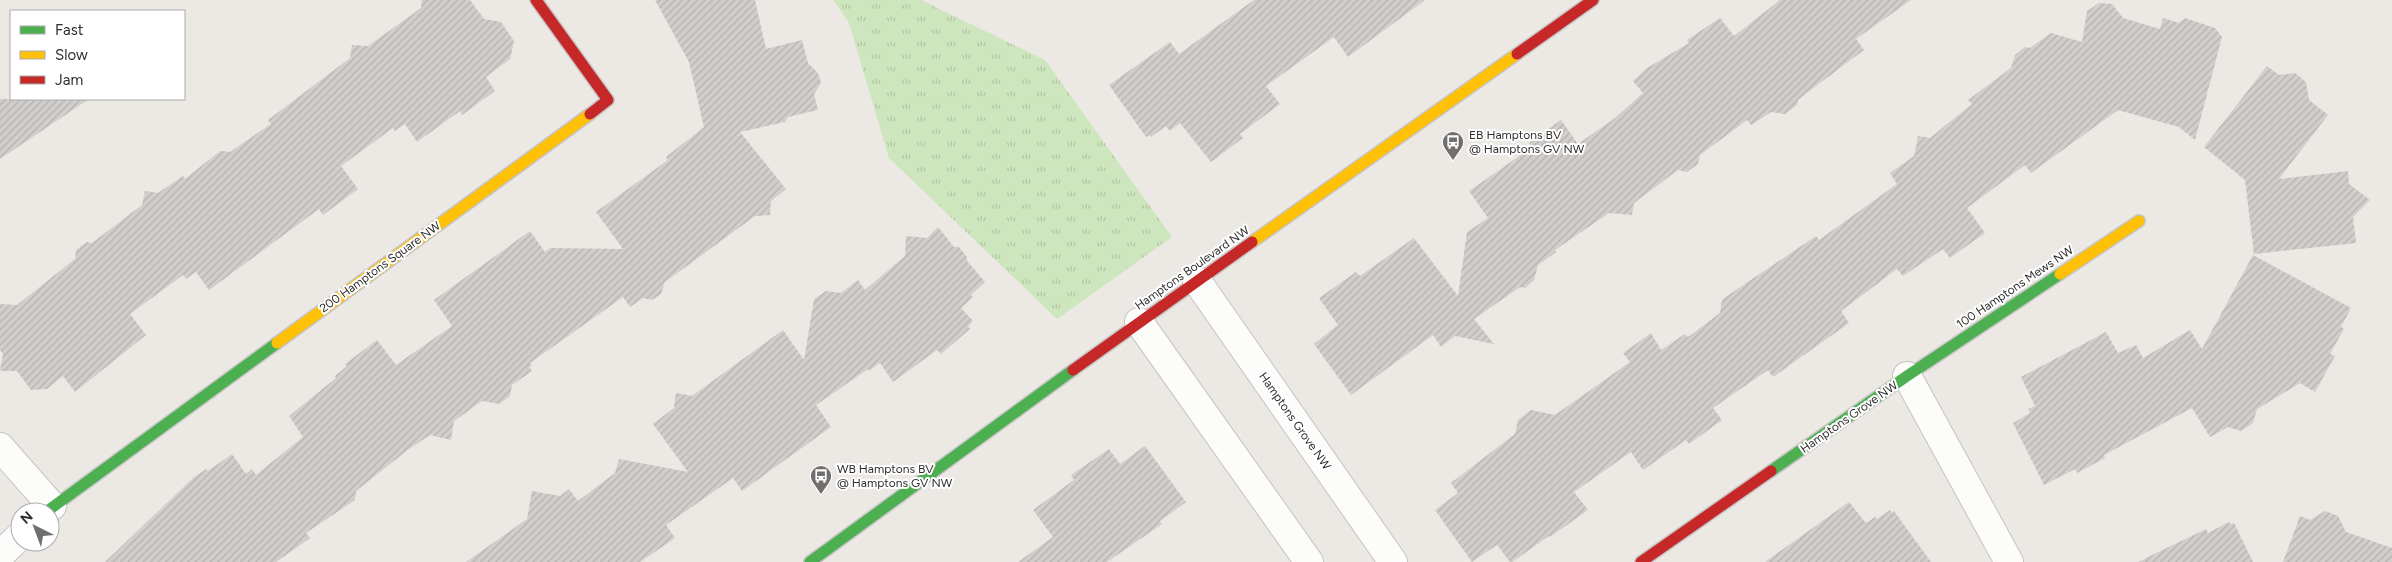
<svg xmlns="http://www.w3.org/2000/svg" width="2392" height="562" font-family="Figtree,sans-serif">
<style>
.grass{fill:url(#grass-tufts)}
.building{fill:url(#building-hatch)}
.lines{fill:none;stroke-linecap:round;stroke-linejoin:round}
.street-casing{stroke:#c5c4c5;stroke-width:30}
.fast-casing{stroke:#c5c4c5;stroke-width:14}
.slow-casing{stroke:#c5c4c5;stroke-width:14}
.jam-casing{stroke:#c5c4c5;stroke-width:14}
.street{stroke:#fcfcfb;stroke-width:28}
.fast{stroke:#4caf50;stroke-width:11}
.slow{stroke:#ffc107;stroke-width:11}
.jam{stroke:#c62828;stroke-width:11}
.labels{text-anchor:middle;dominant-baseline:central;stroke-width:4;stroke-linejoin:round;paint-order:stroke}
.poi-label{font-size:12px;fill:#2e2e2e;stroke:#fff;text-anchor:start}
.street-label{font-size:12px;fill:#2e2e2e;stroke:#fff}
</style>
<defs>
<pattern id="grass-tufts" width="24" height="20" patternUnits="userSpaceOnUse" patternTransform="scale(1.25)"><rect width="24" height="20" fill="#cee6be"/><path d="M3 7l-1-3M5 7V3M7 7l1-3M15 17l-1-3M17 17v-4M19 17l1-3" fill="none" stroke="#b1c6a4"/></pattern>
<pattern id="building-hatch" width="6" height="6" patternUnits="userSpaceOnUse" patternTransform="scale(1.25)"><rect width="6" height="6" fill="#d1cecb"/><path d="M-1 1l2-2M0 6l6-6M5 7l2-2" fill="none" stroke="#b4b1af"/></pattern>
</defs>
<rect width="100%" height="100%" fill="#ece8e4"/>
<path class="grass" d="M 833,0 L 921,0 L 1045,60 L 1172,237 L 1057,319 L 889,158 L 849,23 Z"/>
<g class="building">
<path d="M 422,0 L 470,0 L 484,19 L 501,22 L 514,41 L 510,59 L 486,77 L 495,91 L 462,115 L 460,111 L 417,142 L 405,124 L 395,131 L 393,128 L 341,166 L 358,189 L 323,215 L 319,209 L 209,290 L 196,272 L 186,279 L 183,275 L 130,314 L 146,335 L 75,392 L 63,376 L 47,389 L 31,390 L 17,371 L 0,371 L 3,354 L 0,350 L 0,304 L 17,305 L 75,259 L 76,250 L 87,242 L 92,243 L 142,205 L 145,191 L 158,193 L 183,176 L 185,179 L 220,151 L 230,152 L 271,124 L 268,120 L 350,58 L 352,45 L 368,46 L 421,8 Z"/>
<path d="M 655,0 L 755,0 L 766,49 L 802,40 L 808,63 L 818,73 L 821,83 L 814,94 L 818,110 L 788,117 L 785,122 L 740,132 L 786,189 L 771,201 L 770,215 L 755,216 L 665,282 L 661,294 L 652,300 L 643,298 L 630,307 L 623,297 L 530,363 L 532,366 L 529,367 L 532,371 L 512,385 L 510,396 L 499,404 L 482,401 L 454,421 L 451,440 L 430,435 L 409,449 L 356,491 L 355,500 L 306,533 L 310,538 L 276,562 L 105,562 L 193,478 L 206,469 L 208,471 L 232,454 L 246,474 L 252,469 L 256,475 L 303,437 L 289,416 L 336,378 L 335,376 L 347,366 L 345,364 L 377,340 L 396,365 L 452,326 L 434,300 L 530,231 L 545,252 L 550,248 L 623,249 L 596,212 L 668,160 L 666,157 L 704,127 L 689,62 Z"/>
<path d="M 1254,0 L 1425,0 L 1348,57 L 1334,37 L 1266,86 L 1280,104 L 1240,134 L 1243,138 L 1211,162 L 1180,123 L 1170,131 L 1166,126 L 1151,137 L 1149,135 L 1146,137 L 1109,85 L 1170,42 L 1179,54 Z"/>
<path d="M 1780,0 L 1911,0 L 1856,39 L 1864,50 L 1808,92 L 1798,100 L 1797,105 L 1785,114 L 1771,112 L 1751,125 L 1747,120 L 1700,155 L 1698,164 L 1687,172 L 1678,170 L 1634,203 L 1632,215 L 1609,213 L 1555,250 L 1556,252 L 1538,265 L 1534,280 L 1525,288 L 1520,287 L 1474,319 L 1494,344 L 1455,336 L 1441,347 L 1433,335 L 1351,395 L 1314,344 L 1338,325 L 1319,298 L 1356,272 L 1360,276 L 1414,238 L 1458,296 L 1467,232 L 1488,218 L 1469,191 L 1518,157 L 1531,146 L 1529,143 L 1561,120 L 1578,144 L 1615,118 L 1643,93 L 1633,81 L 1647,68 L 1689,43 L 1687,40 L 1720,18 L 1734,36 Z"/>
<path d="M 2099,3 L 2112,4 L 2123,18 L 2160,29 L 2163,18 L 2179,23 L 2185,18 L 2215,28 L 2222,37 L 2195,140 L 2179,127 L 2118,110 L 2031,173 L 2025,165 L 1967,208 L 1985,233 L 1950,258 L 1943,249 L 1903,276 L 1897,269 L 1841,311 L 1849,323 L 1773,377 L 1768,370 L 1713,408 L 1722,420 L 1689,444 L 1686,440 L 1643,470 L 1631,452 L 1574,492 L 1588,510 L 1550,537 L 1549,536 L 1512,562 L 1510,562 L 1497,545 L 1472,562 L 1435,510 L 1458,493 L 1451,483 L 1515,434 L 1518,420 L 1531,410 L 1555,415 L 1630,362 L 1623,353 L 1651,333 L 1661,350 L 1685,334 L 1688,337 L 1720,313 L 1722,300 L 1733,292 L 1816,236 L 1819,240 L 1897,184 L 1890,173 L 1914,156 L 1918,136 L 1930,138 L 1972,104 L 1968,100 L 2011,68 L 2015,55 L 2025,47 L 2030,48 L 2051,33 L 2082,42 L 2087,11 Z"/>
<path d="M 2267,66 L 2279,75 L 2295,73 L 2306,82 L 2309,100 L 2328,115 L 2279,179 L 2348,171 L 2349,184 L 2370,200 L 2353,217 L 2356,243 L 2254,254 L 2245,180 L 2204,147 Z"/>
<path d="M 0,99 L 89,99 L 0,159 Z"/>
<path d="M 938,227 L 954,247 L 959,247 L 967,257 L 967,261 L 985,282 L 971,295 L 973,297 L 961,308 L 973,321 L 968,326 L 970,329 L 941,354 L 937,350 L 893,382 L 880,363 L 869,371 L 868,369 L 816,405 L 831,427 L 742,491 L 733,478 L 666,525 L 675,538 L 640,562 L 466,562 L 527,519 L 532,491 L 560,496 L 569,489 L 578,501 L 615,473 L 619,459 L 688,472 L 653,424 L 674,408 L 676,393 L 692,396 L 783,330 L 804,360 L 814,299 L 826,291 L 841,293 L 858,280 L 865,290 L 905,256 L 906,236 L 927,238 Z"/>
<path d="M 2253,255 L 2351,308 L 2341,327 L 2344,329 L 2330,354 L 2335,356 L 2315,392 L 2300,383 L 2257,409 L 2253,423 L 2241,431 L 2228,427 L 2210,437 L 2192,408 L 2104,455 L 2105,458 L 2077,473 L 2075,469 L 2044,485 L 2013,423 L 2030,413 L 2028,409 L 2035,406 L 2021,377 L 2106,332 L 2118,353 L 2136,345 L 2143,358 L 2190,330 L 2202,349 Z"/>
<path d="M 1145,446 L 1186,502 L 1160,521 L 1162,524 L 1107,562 L 1018,562 L 1053,537 L 1033,510 L 1074,480 L 1071,475 L 1109,449 L 1120,464 Z"/>
<path d="M 1849,502 L 1866,523 L 1875,517 L 1877,519 L 1890,510 L 1892,513 L 1894,511 L 1931,562 L 1765,562 Z"/>
<path d="M 2325,511 L 2338,516 L 2346,532 L 2392,548 L 2392,562 L 2283,562 L 2300,516 L 2310,520 Z"/>
<path d="M 2229,522 L 2230,524 L 2234,523 L 2253,562 L 2138,562 L 2206,529 L 2208,533 Z"/>
</g>
<g class="lines">
<g class="street-casing">
<g id="street">
<path d="M 1197,281 L 1393,562"/>
<path d="M 1139,322 L 1309,562"/>
<path d="M 1907,376 L 2009,562"/>
<path d="M 0,447 L 52,506"/>
<path d="M 0,555 L 20,536"/>
</g>
</g>
<g class="fast-casing">
<g id="fast">
<path d="M 1771,471 L 1907,376 L 2060,274"/>
<path d="M 46,512 L 277,343"/>
<path d="M 810,562 L 1073,370"/>
</g>
</g>
<g class="slow-casing">
<g id="slow">
<path d="M 1252,242 L 1517,54"/>
<path d="M 2060,274 L 2139,221"/>
<path d="M 277,343 L 590,114"/>
</g>
</g>
<g class="jam-casing">
<g id="jam">
<path d="M 536,0 L 608,100 L 590,114"/>
<path d="M 1517,54 L 1593,0"/>
<path d="M 1073,370 L 1252,242"/>
<path d="M 1641,562 L 1771,471"/>
</g>
</g>
<use href="#street" class="street"/>
<use href="#fast" class="fast"/>
<use href="#slow" class="slow"/>
<use href="#jam" class="jam"/>
</g>
<defs>
<g id="bus-pin" transform="scale(1.125)"><path d="M0 17L-7.5 6A9.5 9.5 0 1 1 7.5 6Z" fill="#706f6e" stroke="#fff"/><path d="M-5-6H5V4H4V6H2V4H-2V6H-4V4H-5ZM-3.5-4V0h7V-4ZM-3.5 1.2v1.5H-2V1.2ZM2 1.2v1.5H3.5V1.2Z" fill="#fff"/></g>
</defs>
<g fill-rule="evenodd">
<use href="#bus-pin" x="1453" y="142"/>
<use href="#bus-pin" x="821" y="476"/>
</g>
<g class="labels">
<g class="poi-label">
<text x="1469" y="135">EB Hamptons BV<tspan x="1469" dy="14">@ Hamptons GV NW</tspan></text>
<text x="837" y="469">WB Hamptons BV<tspan x="837" dy="14">@ Hamptons GV NW</tspan></text>
</g>
<g class="street-label">
<text transform="translate(380 267) rotate(-36)">200 Hamptons Square NW</text>
<text transform="translate(1192 268) rotate(-35)">Hamptons Boulevard NW</text>
<text transform="translate(2015 287) rotate(-34)">100 Hamptons Mews NW</text>
<text transform="translate(1849 417) rotate(-35)">Hamptons Grove NW</text>
<text transform="translate(1295 421) rotate(55)">Hamptons Grove NW</text>
</g>
</g>
<rect x="10" y="10" width="175" height="90" fill="#ffffff" stroke="#ababab"/>
<rect x="20" y="26" width="25" height="8" fill="#4caf50" stroke="#ababab"/>
<text x="55" y="35" font-size="15" fill="#2e2e2e">Fast</text>
<rect x="20" y="51" width="25" height="8" fill="#ffc107" stroke="#ababab"/>
<text x="55" y="60" font-size="15" fill="#2e2e2e">Slow</text>
<rect x="20" y="76" width="25" height="8" fill="#c62828" stroke="#ababab"/>
<text x="55" y="85" font-size="15" fill="#2e2e2e">Jam</text>
<g transform="translate(35 527) rotate(318)"><circle r="24" fill="#ffffff" stroke="#ababab"/>
<path d="M0-4L9 19L0 12L-9 19Z" fill="#706f6e"/>
<text y="-8" font-size="14" font-weight="bold" text-anchor="middle" fill="#2e2e2e">N</text>
</g>
</svg>
